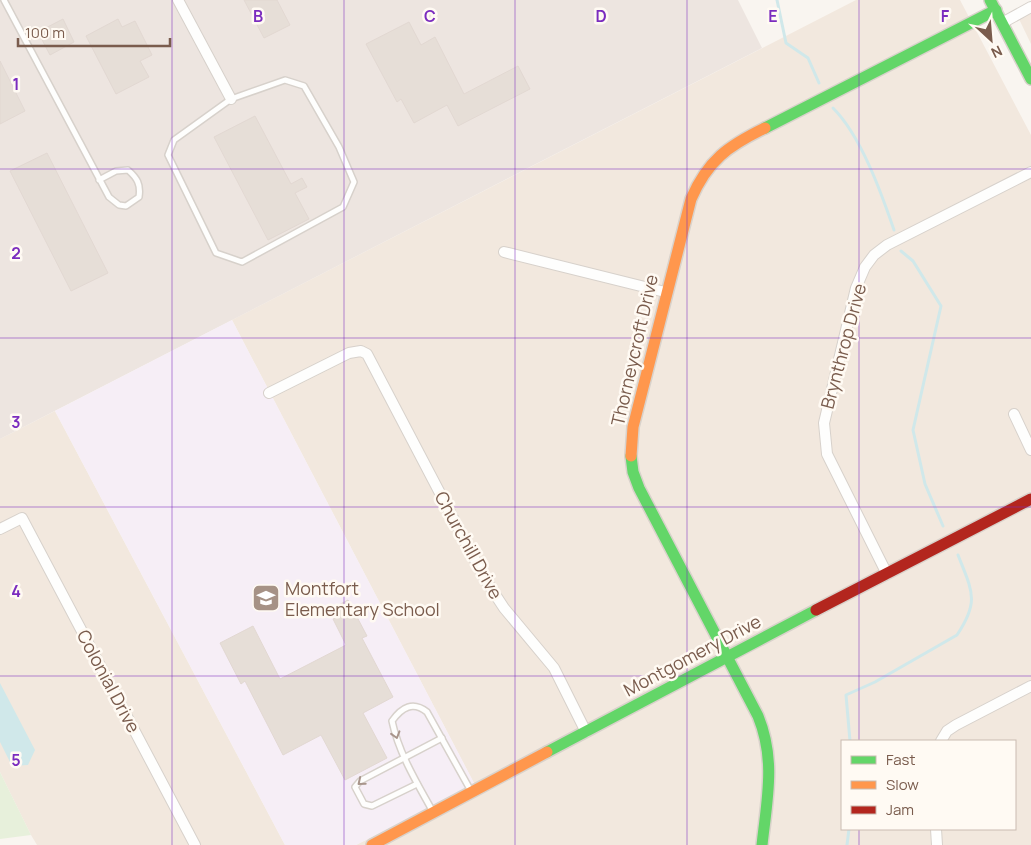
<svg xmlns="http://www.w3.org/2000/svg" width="1031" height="845" font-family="Manrope,sans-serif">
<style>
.residential{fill:#f2e8de;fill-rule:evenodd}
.industrial{fill:#ede5e0}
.education{fill:#f6eef6}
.green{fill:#e7f0db}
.water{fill:#d0e8ea}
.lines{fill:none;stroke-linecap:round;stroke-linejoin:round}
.stream{stroke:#d0e8ea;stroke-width:3}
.building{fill:#e6ded7;stroke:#e2d8d2}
.lane-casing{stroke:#d7d1cb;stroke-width:8}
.street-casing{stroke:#d7d1cb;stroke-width:12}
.fast-casing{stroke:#d9d2cb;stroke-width:14}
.slow-casing{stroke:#d9d2cb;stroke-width:14}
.jam-casing{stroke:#d9d2cb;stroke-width:14}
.lane{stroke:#fefefd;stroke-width:5}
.street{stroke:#fefefd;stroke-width:10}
.fast{stroke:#63d668;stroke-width:11}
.slow{stroke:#ff974d;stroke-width:11}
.jam{stroke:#b3261e;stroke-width:11}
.oneway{stroke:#a8958b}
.grid{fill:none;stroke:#7b2cbf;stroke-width:1;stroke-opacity:0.55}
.labels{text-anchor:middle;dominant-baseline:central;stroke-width:5;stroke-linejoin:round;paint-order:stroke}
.street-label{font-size:18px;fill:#7a5c4d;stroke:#fffaf3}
.poi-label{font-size:18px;fill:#7a5c4d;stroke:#fffaf3;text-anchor:start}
.grid-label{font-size:16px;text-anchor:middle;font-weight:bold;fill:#7b2cbf;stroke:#fffaf3;stroke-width:5;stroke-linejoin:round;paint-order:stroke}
</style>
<rect width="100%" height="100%" fill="#f9f5f0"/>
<g class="residential">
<path d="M 856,0 L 960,0 L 1031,135 L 1031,845 L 356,845 L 475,785 L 232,320 ZM 842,741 L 1015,741 L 1015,829 L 842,829 Z"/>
<path d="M 1031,13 L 1031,44 L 1019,19 Z"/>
<path d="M 55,411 L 285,845 L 37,845 L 31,835 L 0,772 L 0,439 Z"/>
</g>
<path class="industrial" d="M 0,0 L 738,0 L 762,48 L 0,439 Z"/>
<path class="education" d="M 232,320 L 475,785 L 356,845 L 285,845 L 55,411 Z"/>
<path class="green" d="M 0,772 L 31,835 L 0,839 Z"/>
<path class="water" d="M 0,683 L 35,750 L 28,765 L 12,766 L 0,742 Z"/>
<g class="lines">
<g class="stream">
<path d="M 777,0 L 786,43 L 808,58 L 819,83"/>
<path d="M 833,108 C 861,136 881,192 894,230"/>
<path d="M 901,251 L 913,261 L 941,306 L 913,430 L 925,484 L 943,526"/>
<path d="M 850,741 L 846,695 L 875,682 L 957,635 C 980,601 972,591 958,555"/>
<path d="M 847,845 L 849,829"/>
</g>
</g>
<g class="building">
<path d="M 244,0 L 277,0 L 290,25 L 264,38 Z"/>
<path d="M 63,19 L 74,42 L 50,55 L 38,32 Z"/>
<path d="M 118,19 L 122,27 L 135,21 L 152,55 L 140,61 L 149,77 L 116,94 L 86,36 Z"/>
<path d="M 409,22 L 421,45 L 435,37 L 464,94 L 518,66 L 530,89 L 458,126 L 447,105 L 414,123 L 401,99 L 397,102 L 366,44 Z"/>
<path d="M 0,61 L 25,111 L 0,124 Z"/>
<path d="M 255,116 L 291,184 L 302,178 L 307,187 L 295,193 L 309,219 L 268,240 L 214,137 Z"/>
<path d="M 47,153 L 108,273 L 71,291 L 10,171 Z"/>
<path d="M 348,600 L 367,636 L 362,638 L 393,697 L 363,713 L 387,758 L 345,780 L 321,735 L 283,755 L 245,681 L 241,684 L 220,643 L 253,626 L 280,679 L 346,645 L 333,619 L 336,618 L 331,609 Z"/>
</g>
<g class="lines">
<g class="lane-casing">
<g id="lane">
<path d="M 4,0 L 109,197 L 119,205 L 126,206 L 139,197 C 141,184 137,178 128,170 L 116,171 L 99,180"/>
<path d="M 285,80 L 304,86 L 339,147 L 354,182 L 343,207 L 242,262 L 216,253 L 168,155 L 174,140 L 231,99 Z"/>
<path d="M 417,784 L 372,806 L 364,804 L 355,787 L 360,781 L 442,738"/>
<path d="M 433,812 C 417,783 399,754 392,721 C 402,707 413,701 427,712 L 471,791"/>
</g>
</g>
<g class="street-casing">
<g id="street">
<path d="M 178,0 L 231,99"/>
<path d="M 1002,23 L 1031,7"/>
<path d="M 504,252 L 665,292"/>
<path d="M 269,393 L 349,353 L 361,351 L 367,354 L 485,579 L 504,608 L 554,668 L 586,732"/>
<path d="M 1014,414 L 1031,450"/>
<path d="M 0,529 L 22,518 L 195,845"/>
<path d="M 887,574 L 827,454 L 824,423 L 856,288 L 865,267 L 874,255 L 887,245 L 1031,172"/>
<path d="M 941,741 L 947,731 L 956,725 L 1031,686"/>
<path d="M 936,829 L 937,845"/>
</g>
</g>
<g class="fast-casing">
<g id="fast">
<path d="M 990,0 L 1031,79"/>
<path d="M 765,128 L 996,10"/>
<path d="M 631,456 L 633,472 L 639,488 L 758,716 C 776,760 767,799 762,845"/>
<path d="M 547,752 L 816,610"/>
</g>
</g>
<g class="slow-casing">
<g id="slow">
<path d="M 631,456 L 633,427 L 691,199 C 708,160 728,146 765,128"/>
<path d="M 372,845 L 547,752"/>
</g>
</g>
<g class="jam-casing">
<path id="jam" d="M 816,610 L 1031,499"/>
</g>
<use href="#lane" class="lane"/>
<use href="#street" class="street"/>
<use href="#fast" class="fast"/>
<use href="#slow" class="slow"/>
<use href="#jam" class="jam"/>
</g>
<defs><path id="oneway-chevron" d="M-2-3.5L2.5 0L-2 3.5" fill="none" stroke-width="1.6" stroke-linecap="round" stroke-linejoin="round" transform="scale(1.25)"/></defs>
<g class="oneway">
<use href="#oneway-chevron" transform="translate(396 735) rotate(73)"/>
<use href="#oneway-chevron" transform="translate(361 782) rotate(141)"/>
</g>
<path class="grid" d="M 172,0 L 172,845M 344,0 L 344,845M 515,0 L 515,845M 687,0 L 687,845M 859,0 L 859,741M 0,169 L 1031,169M 0,338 L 1031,338M 0,507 L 1031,507M 0,676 L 1031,676M 859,829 L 859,845"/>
<defs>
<g id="school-square" transform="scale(1.4375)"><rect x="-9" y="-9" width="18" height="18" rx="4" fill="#a69286" stroke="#fffaf3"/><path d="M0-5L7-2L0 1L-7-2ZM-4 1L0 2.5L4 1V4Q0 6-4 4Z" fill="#fff"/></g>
</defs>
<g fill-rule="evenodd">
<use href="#school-square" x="266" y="598"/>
</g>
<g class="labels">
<g class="street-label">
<text transform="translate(843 346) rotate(-75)">Brynthrop Drive</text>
<text transform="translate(634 350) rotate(-77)">Thorneycroft Drive</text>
<text transform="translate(469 545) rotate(61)">Churchill Drive</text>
<text transform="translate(692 655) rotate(-28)">Montgomery Drive</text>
<text transform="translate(109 681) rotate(62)">Colonial Drive</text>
</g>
<g class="poi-label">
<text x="285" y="588">Montfort<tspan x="285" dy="21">Elementary School</tspan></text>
</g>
</g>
<g class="grid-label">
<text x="258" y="22">B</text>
<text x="430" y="22">C</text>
<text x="601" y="22">D</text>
<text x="773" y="22">E</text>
<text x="945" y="22">F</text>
<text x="16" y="90">1</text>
<text x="16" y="259">2</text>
<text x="16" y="428">3</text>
<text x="16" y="597">4</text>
<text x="16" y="766">5</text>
</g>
<rect x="841" y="740" width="175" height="90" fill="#fffaf3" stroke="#cabbb1"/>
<rect x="851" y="756" width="25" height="8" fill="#63d668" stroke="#cabbb1"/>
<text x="886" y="765" font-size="15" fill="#7a5c4d">Fast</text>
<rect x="851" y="781" width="25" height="8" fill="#ff974d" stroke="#cabbb1"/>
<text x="886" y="790" font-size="15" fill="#7a5c4d">Slow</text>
<rect x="851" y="806" width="25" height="8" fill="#b3261e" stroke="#cabbb1"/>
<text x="886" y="815" font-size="15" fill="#7a5c4d">Jam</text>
<g transform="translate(991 40) rotate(154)" stroke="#fffaf3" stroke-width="4" paint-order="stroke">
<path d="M0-4L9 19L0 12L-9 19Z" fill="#7a5c4d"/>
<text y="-8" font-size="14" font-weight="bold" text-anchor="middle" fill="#7a5c4d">N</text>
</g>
<path d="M18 38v8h152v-8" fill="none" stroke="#7a5c4d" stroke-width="2.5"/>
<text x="25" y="38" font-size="15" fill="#7a5c4d" stroke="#fffaf3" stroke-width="4" paint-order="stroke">100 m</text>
</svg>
